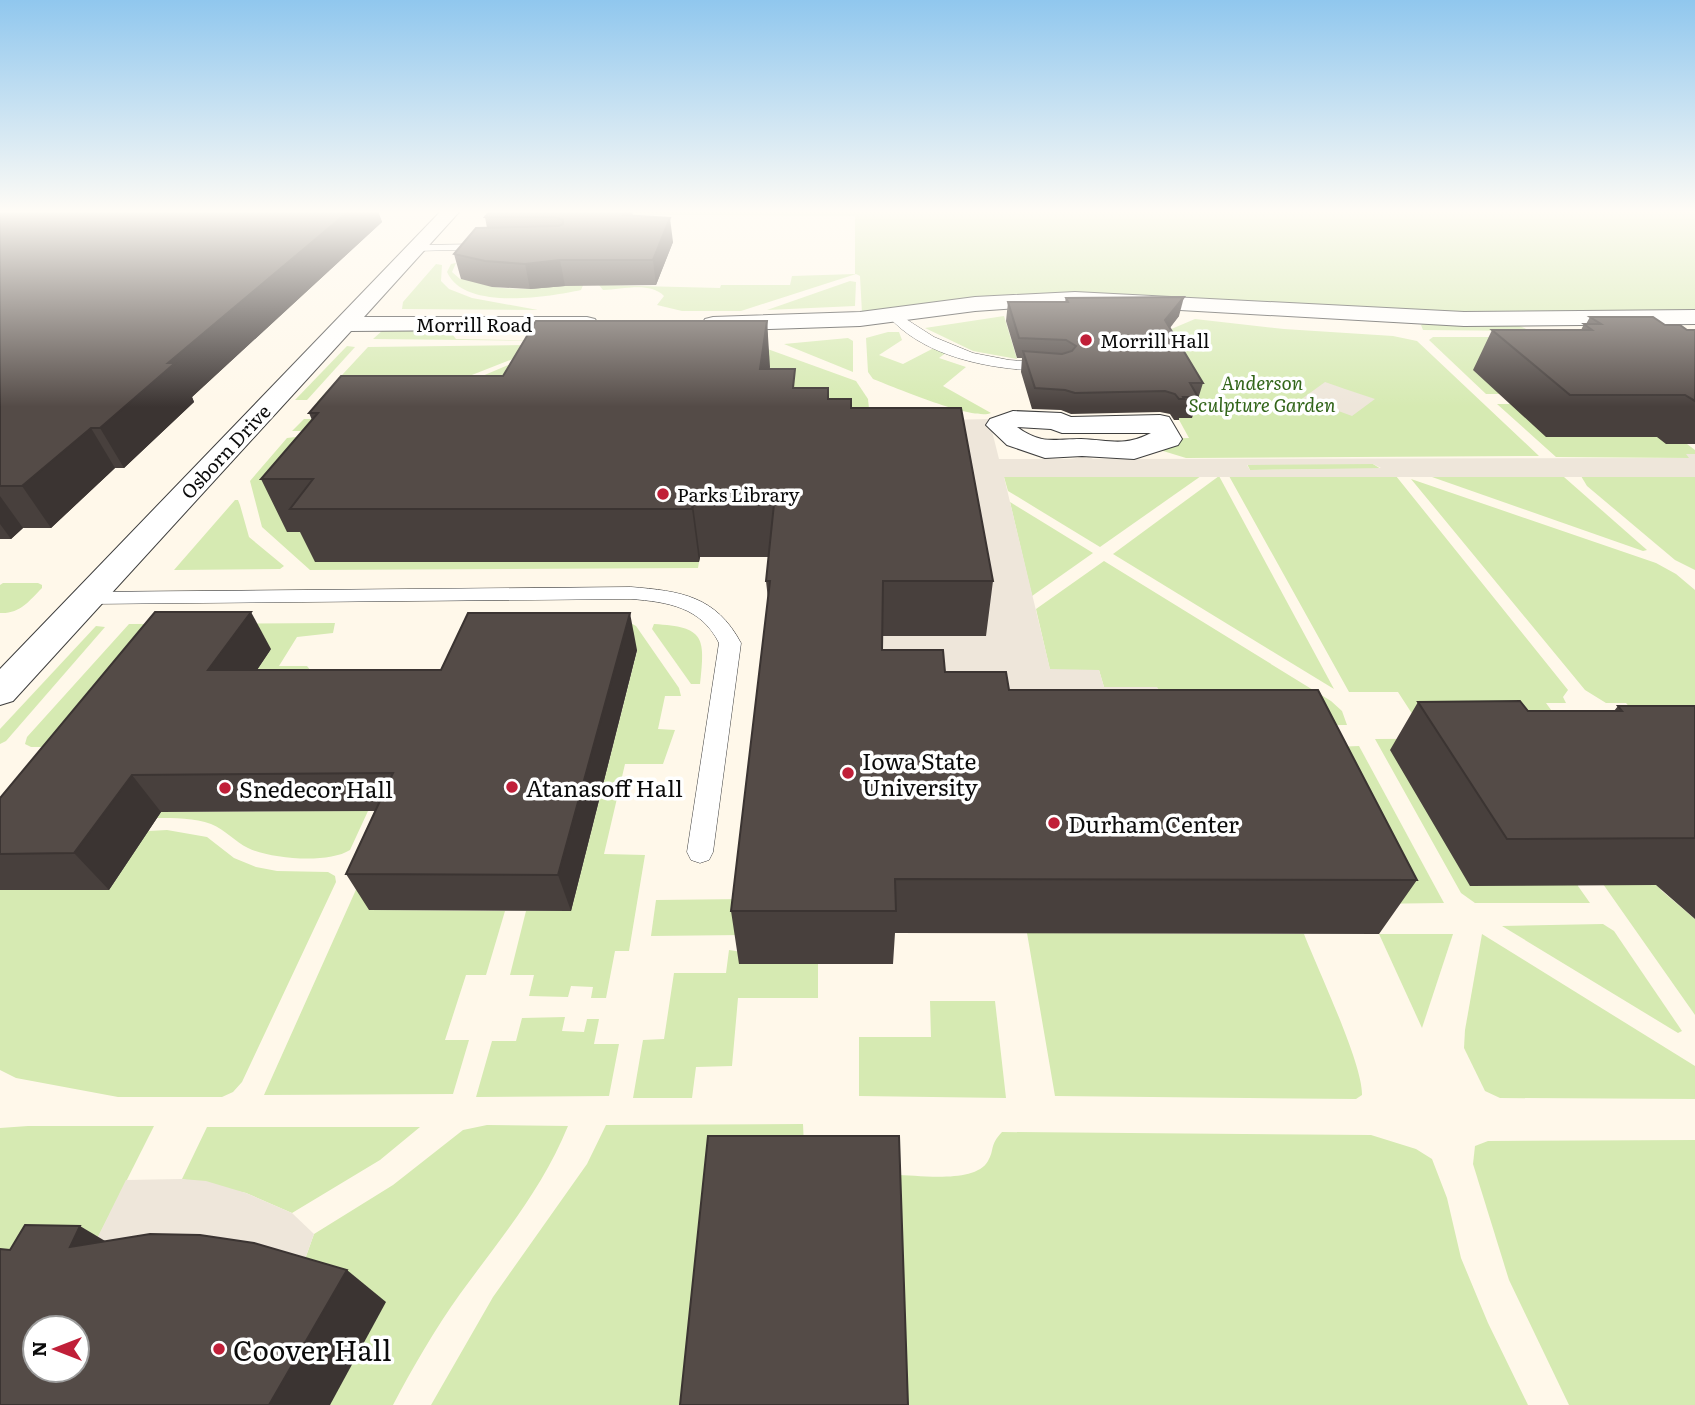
<svg xmlns="http://www.w3.org/2000/svg" width="1695" height="1405" font-family="Literata,serif">
<style>
.green{fill:#d6eab2}
.plaza{fill:#eee6da;fill-rule:evenodd}
.lines{fill:none;stroke-linecap:round;stroke-linejoin:round}
.lane-casing{stroke:#3e3e3e;stroke-width:1}
.street-casing{stroke:#3e3e3e;stroke-width:2}
.lane{fill:#fff;fill-rule:evenodd}
.street{fill:#fff;fill-rule:evenodd}
.wall{fill:#48403d}
.shaded-wall{fill:#3b3432}
.building{fill:#544b47;stroke:#3b3432;stroke-width:2;fill-rule:evenodd}
.poi-dot{fill:#c01f38;stroke:#fff;stroke-width:2.5}
.labels{text-anchor:middle;dominant-baseline:central;stroke-width:7;stroke-linejoin:round;paint-order:stroke}
.far-street-label{font-size:19px;fill:#0b0b0b;stroke:#fff}
.far-poi-label{font-size:19px;fill:#0b0b0b;stroke:#fff;text-anchor:start}
.far-park-label{font-size:19px;font-style:italic;fill:#32651a;stroke:#fff}
.poi-label{font-size:23px;fill:#0b0b0b;stroke:#fff;text-anchor:start}
.near-poi-label{font-size:28px;fill:#0b0b0b;stroke:#fff;text-anchor:start}
</style>
<rect width="100%" height="100%" fill="#fff8ea"/>
<g class="green">
<path d="M 580,211 L 1695,211 L 1695,317 L 1662,319 L 1181,303 L 862,313 L 860,276 L 856,274 L 741,311 L 682,311 L 657,305 L 664,296 C 649,281 622,290 603,290 L 599,285 L 720,288 L 721,285 L 790,285 L 792,276 L 855,274 L 855,216 L 627,215 Z"/>
<path d="M 456,263 L 452,272 L 460,279 C 471,277 479,284 491,286 C 523,293 552,284 584,283 L 581,290 C 548,297 464,311 447,272 L 451,264 Z"/>
<path d="M 436,264 L 442,265 L 441,281 L 449,289 L 472,298 L 538,310 L 402,309 L 403,302 Z"/>
<path d="M 850,281 L 856,282 L 855,306 L 767,310 Z"/>
<path d="M 1004,316 L 1017,359 L 973,351 L 925,328 Z"/>
<path d="M 1195,319 L 1284,329 L 1393,336 L 1417,341 L 1539,456 L 1186,458 L 1150,447 L 1159,439 L 1189,438 L 1178,418 L 1169,330 Z"/>
<path d="M 1427,322 L 1517,325 L 1531,331 L 1423,330 L 1421,325 Z"/>
<path d="M 447,328 L 456,339 L 555,341 L 373,339 L 383,330 Z"/>
<path d="M 888,332 L 899,332 L 902,340 L 879,355 L 903,364 L 932,349 L 947,352 L 939,358 L 966,367 L 943,386 L 991,413 C 973,421 894,387 873,379 L 868,372 L 866,338 Z"/>
<path d="M 1433,337 L 1547,337 L 1499,394 L 1486,394 L 1429,340 Z"/>
<path d="M 848,338 L 853,341 L 853,372 L 784,344 Z"/>
<path d="M 527,345 L 523,355 L 393,406 L 306,431 L 292,431 L 304,419 L 311,419 L 336,402 L 317,402 L 368,347 Z"/>
<path d="M 347,346 L 355,347 L 307,400 L 295,400 Z"/>
<path d="M 759,346 L 856,381 L 868,399 L 870,418 L 672,367 Z"/>
<path d="M 549,348 L 287,531 L 336,532 L 316,562 L 699,562 L 698,568 L 310,570 L 262,527 L 250,481 L 287,438 L 304,436 L 468,382 Z"/>
<path d="M 1497,404 L 1510,404 L 1653,433 L 1687,444 L 1695,450 L 1695,454 L 1687,454 L 1690,458 L 1556,457 Z"/>
<path d="M 1247,464 L 1373,464 L 1381,469 L 1250,470 Z"/>
<path d="M 1201,476 L 1100,547 L 1008,491 L 1004,477 Z"/>
<path d="M 1219,476 L 1334,689 L 1113,554 Z"/>
<path d="M 1229,476 L 1396,476 L 1568,690 L 1563,697 L 1566,703 L 1546,703 L 1562,725 L 1420,726 L 1398,692 L 1349,692 Z"/>
<path d="M 1581,476 L 1695,477 L 1695,570 L 1675,560 L 1587,486 Z"/>
<path d="M 1432,477 L 1564,477 L 1647,550 L 1643,551 Z"/>
<path d="M 1411,479 L 1656,563 L 1676,574 L 1695,590 L 1695,725 L 1641,720 L 1626,703 L 1606,703 L 1585,690 Z"/>
<path d="M 235,500 L 238,500 L 240,505 L 249,537 L 284,566 L 280,569 L 174,570 Z"/>
<path d="M 1010,502 L 1093,553 L 1032,596 Z"/>
<path d="M 1104,561 L 1331,701 L 1342,711 L 1347,725 L 1223,726 L 1164,708 L 1157,687 L 1104,687 L 1099,670 L 1050,670 L 1036,609 Z"/>
<path d="M 3,583 L 38,583 L 42,585 L 42,588 C 29,601 20,614 0,613 L 0,585 Z"/>
<path d="M 623,619 L 636,626 L 679,688 L 681,696 L 665,696 L 658,729 L 675,730 L 663,764 L 625,764 L 604,854 L 645,855 L 629,951 L 615,951 L 606,998 L 591,998 L 593,987 L 571,986 L 568,997 L 529,996 L 534,975 L 510,975 L 526,911 L 571,911 L 637,651 Z"/>
<path d="M 335,623 L 333,633 L 297,637 L 279,666 L 307,666 L 311,671 L 232,707 L 271,649 L 103,747 L 31,747 L 25,744 L 27,737 L 129,624 Z"/>
<path d="M 654,624 C 705,627 705,637 700,684 L 691,684 L 652,629 Z"/>
<path d="M 96,626 L 105,627 L 6,741 L 0,744 L 0,729 Z"/>
<path d="M 1567,738 L 1578,886 L 1590,903 L 1475,903 L 1461,893 L 1375,739 Z"/>
<path d="M 1359,746 L 1444,903 L 1365,904 L 1309,748 Z"/>
<path d="M 368,811 L 350,850 C 328,864 271,859 248,848 C 235,842 226,830 211,824 C 195,818 174,818 157,818 L 161,812 Z"/>
<path d="M 167,830 L 207,837 L 234,858 L 256,867 L 277,871 L 328,872 L 335,876 L 336,882 L 242,1082 L 233,1092 L 222,1097 L 118,1097 L 16,1078 L 0,1070 L 0,890 L 109,890 L 148,831 Z"/>
<path d="M 363,874 L 369,910 L 505,911 L 486,975 L 466,975 L 445,1040 L 469,1040 L 453,1094 L 264,1095 Z"/>
<path d="M 1596,874 L 1650,874 L 1662,891 L 1695,919 L 1695,1015 Z"/>
<path d="M 745,899 L 742,935 L 651,936 L 656,900 Z"/>
<path d="M 1603,924 L 1614,931 L 1682,1031 L 1678,1033 L 1502,926 Z"/>
<path d="M 1027,933 L 1304,934 C 1317,968 1363,1064 1362,1095 L 1356,1099 L 1055,1096 Z"/>
<path d="M 1379,934 L 1453,934 L 1422,1028 Z"/>
<path d="M 1482,934 L 1695,1066 L 1695,1099 L 1500,1098 L 1485,1091 L 1464,1048 L 1465,1030 Z"/>
<path d="M 729,950 L 818,964 L 818,998 L 738,998 L 732,1066 L 696,1067 L 692,1098 L 633,1098 L 643,1040 L 664,1039 L 674,973 L 726,973 Z"/>
<path d="M 930,1001 L 995,1001 L 1006,1098 L 859,1096 L 859,1037 L 931,1037 Z"/>
<path d="M 565,1017 L 562,1031 L 584,1032 L 587,1019 L 599,1019 L 594,1044 L 619,1044 L 609,1096 L 476,1097 L 492,1041 L 516,1041 L 522,1018 Z"/>
<path d="M 803,1124 L 804,1146 L 696,1405 L 431,1405 L 493,1297 L 587,1164 L 606,1125 Z"/>
<path d="M 487,1125 L 568,1126 C 542,1190 500,1239 460,1294 C 435,1329 413,1367 393,1405 L 330,1405 L 299,1276 L 314,1234 L 393,1185 L 463,1130 Z"/>
<path d="M 28,1126 L 154,1126 L 87,1259 L 0,1280 L 0,1128 Z"/>
<path d="M 207,1127 L 420,1127 L 380,1160 L 292,1213 L 246,1193 L 182,1179 Z"/>
<path d="M 1002,1132 L 1371,1135 L 1416,1149 L 1432,1159 L 1447,1198 L 1461,1258 L 1488,1323 L 1528,1405 L 902,1405 L 895,1175 C 919,1175 975,1184 988,1161 C 995,1149 989,1146 1002,1132 Z"/>
<path d="M 1695,1140 L 1695,1405 L 1569,1405 L 1509,1280 L 1473,1164 L 1475,1146 L 1488,1141 Z"/>
</g>
<g class="plaza">
<path d="M 1325,382 L 1345,389 L 1375,399 L 1352,416 L 1303,398 Z"/>
<path d="M 989,419 L 999,459 L 1071,459 L 1087,456 L 1093,459 L 1689,458 L 1686,454 L 1695,454 L 1695,477 L 1004,477 L 1050,669 L 1099,670 L 1104,687 L 1157,687 L 1164,708 L 1231,746 L 770,636 L 947,420 ZM 1373,464 L 1381,468 L 1250,470 L 1247,465 Z"/>
<path d="M 182,1179 L 206,1181 L 246,1193 L 292,1213 L 314,1234 L 299,1276 L 87,1259 L 126,1180 Z"/>
</g>
<g class="lines">
<g class="lane-casing">
<g id="lane">
<path d="M 490,244 L 494,245 L 494,249 L 416,251 L 410,248 L 416,245 Z"/>
<path d="M 895,312 L 934,337 L 973,353 L 1009,360 L 1051,363 L 1058,367 C 1051,374 1037,371 1027,370 C 980,367 921,354 888,316 Z"/>
<path d="M 631,587 C 681,591 716,596 741,643 L 713,852 L 709,860 L 700,863 L 691,860 L 687,852 L 719,643 C 701,607 668,602 631,599 L 88,604 L 81,602 L 78,598 L 81,594 L 88,592 Z"/>
</g>
</g>
<g class="street-casing">
<g id="street">
<path d="M 441,211 L 460,211 L 364,317 L 587,317 L 595,319 L 598,324 L 595,329 L 351,331 L 13,701 L 0,705 L 0,669 Z"/>
<path d="M 1075,292 L 1464,312 L 1695,310 L 1695,324 L 1464,326 L 1075,304 L 975,311 L 860,326 L 713,331 L 705,329 L 702,324 L 705,319 L 713,317 L 860,312 L 975,297 Z"/>
<path d="M 1013,411 L 1061,413 L 1071,417 L 1160,415 L 1169,417 L 1182,439 L 1178,445 L 1134,459 L 1082,456 L 1045,458 L 1007,445 L 986,425 L 990,419 ZM 1017,427 L 1051,429 L 1062,433 L 1151,433 C 1124,447 1110,440 1081,439 C 1053,439 1042,445 1017,427 Z"/>
</g>
</g>
<use href="#lane" class="lane"/>
<use href="#street" class="street"/>
</g>
<g class="wall">
<path d="M 0,211 L 378,211 L 382,222 L 192,397 L 194,402 L 124,468 L 115,468 L 51,528 L 23,528 L 11,539 L 0,539 Z"/>
<path d="M 632,211 L 633,216 L 673,242 L 656,285 L 565,286 L 530,289 L 492,287 L 461,279 L 454,254 L 487,228 L 485,217 Z"/>
<path d="M 1066,298 L 1179,316 L 1170,328 L 1203,383 L 1192,418 L 1179,418 L 1179,420 L 1174,420 L 1170,414 L 1160,412 L 1071,414 L 1061,410 L 1032,409 L 1021,372 L 1022,358 L 1017,358 L 1006,321 L 1008,302 L 1065,302 Z"/>
<path d="M 1590,317 L 1665,325 L 1687,330 L 1695,330 L 1695,444 L 1666,444 L 1657,437 L 1546,437 L 1473,370 L 1492,330 L 1581,330 L 1584,324 L 1586,324 Z"/>
<path d="M 767,321 L 769,369 L 795,388 L 828,399 L 851,408 L 993,581 L 986,636 L 882,636 L 882,650 L 945,672 L 1009,690 L 1417,880 L 1379,934 L 895,933 L 893,964 L 739,964 L 731,911 L 768,599 L 766,581 L 769,557 L 700,557 L 699,562 L 315,562 L 300,532 L 287,532 L 261,479 L 312,420 L 309,413 L 503,376 Z"/>
<path d="M 271,649 L 257,670 L 441,670 L 637,650 L 571,911 L 369,910 L 346,874 L 375,811 L 161,812 L 109,890 L 0,890 L 0,798 Z"/>
<path d="M 1418,702 L 1528,711 L 1614,711 L 1618,706 L 1695,706 L 1695,919 L 1656,885 L 1470,886 L 1390,750 Z"/>
</g>
<g class="shaded-wall">
<path d="M 349,211 L 378,211 L 382,222 L 192,397 L 194,402 L 124,468 L 100,428 L 168,363 Z"/>
<path d="M 625,211 L 632,211 L 634,224 L 623,215 Z"/>
<path d="M 670,218 L 673,242 L 656,285 L 653,260 Z"/>
<path d="M 560,260 L 565,286 L 530,289 L 525,264 Z"/>
<path d="M 1184,297 L 1179,316 L 1160,339 L 1165,320 Z"/>
<path d="M 767,321 L 770,367 L 763,418 L 760,369 Z"/>
<path d="M 91,428 L 115,468 L 51,528 L 22,486 Z"/>
<path d="M 0,496 L 23,528 L 11,539 L 0,524 Z"/>
<path d="M 693,504 L 700,557 L 699,562 L 692,509 Z"/>
<path d="M 251,612 L 271,649 L 232,707 L 208,670 Z"/>
<path d="M 630,613 L 637,650 L 571,911 L 558,875 Z"/>
<path d="M 132,775 L 161,812 L 109,890 L 74,853 Z"/>
<path d="M 80,1226 L 137,1260 L 70,1247 Z"/>
<path d="M 347,1270 L 386,1302 L 330,1405 L 269,1405 Z"/>
</g>
<g class="building">
<path d="M 0,211 L 349,211 L 168,363 L 175,363 L 100,428 L 91,428 L 22,486 L 0,486 Z"/>
<path d="M 490,211 L 625,211 L 623,215 L 670,218 L 653,260 L 560,260 L 525,264 L 485,261 L 454,254 L 476,228 L 559,226 L 563,224 L 563,220 L 555,217 L 485,217 Z"/>
<path d="M 1184,297 L 1165,320 L 1203,383 L 1190,383 L 1198,397 L 1183,397 L 1184,399 L 1179,399 L 1175,394 L 1165,391 L 1075,393 L 1065,390 L 1035,388 L 1023,351 L 1062,354 L 1072,351 L 1076,346 L 1066,340 L 1019,338 L 1008,302 L 1068,302 L 1066,298 Z"/>
<path d="M 1590,317 L 1653,317 L 1665,325 L 1680,325 L 1687,330 L 1695,330 L 1695,401 L 1685,395 L 1570,395 L 1492,330 L 1592,330 L 1584,324 L 1601,324 Z"/>
<path d="M 536,321 L 767,321 L 760,369 L 795,369 L 793,388 L 828,388 L 828,399 L 851,399 L 851,408 L 961,408 L 993,581 L 883,581 L 882,650 L 943,650 L 945,672 L 1006,672 L 1009,690 L 1318,690 L 1417,880 L 895,879 L 896,911 L 731,911 L 770,581 L 766,581 L 774,504 L 693,504 L 692,509 L 290,509 L 313,479 L 261,479 L 318,413 L 309,413 L 341,376 L 503,376 Z"/>
<path d="M 155,612 L 251,612 L 208,670 L 441,670 L 468,613 L 630,613 L 558,875 L 346,874 L 393,773 L 132,775 L 74,853 L 0,854 L 0,798 Z"/>
<path d="M 1520,701 L 1528,711 L 1622,711 L 1618,706 L 1695,706 L 1695,838 L 1507,839 L 1418,702 Z"/>
<path d="M 708,1136 L 899,1136 L 908,1405 L 680,1405 Z"/>
<path d="M 25,1225 L 80,1226 L 70,1247 L 150,1234 L 200,1235 L 254,1243 L 347,1270 L 269,1405 L 0,1405 L 0,1249 L 10,1250 ZM 35,1328 L 77,1328 L 77,1370 L 35,1370 Z"/>
</g>
<linearGradient id="sky" x2="0" y2="1"><stop stop-color="#90c7ee"/><stop offset="0.52" stop-color="#fffcf6"/><stop offset="1" stop-color="#fffcf6" stop-opacity="0"/></linearGradient>
<rect width="1695" height="407" fill="url(#sky)"/>
<g class="poi-dot">
<circle cx="1086" cy="340" r="7"/>
<circle cx="663" cy="494" r="7"/>
<circle cx="848" cy="773" r="7"/>
<circle cx="512" cy="787" r="7"/>
<circle cx="225" cy="788" r="7"/>
<circle cx="1054" cy="823" r="7"/>
<circle cx="219" cy="1349" r="7"/>
</g>
<g class="labels">
<g class="far-street-label">
<text x="474" y="324">Morrill Road</text>
<text transform="translate(225 451) rotate(-47)">Osborn Drive</text>
</g>
<g class="far-poi-label">
<text x="1100" y="340">Morrill Hall</text>
<text x="677" y="494">Parks Library</text>
</g>
<g class="far-park-label">
<text x="1262" y="382">Anderson<tspan x="1262" dy="22">Sculpture Garden</tspan></text>
</g>
<g class="poi-label">
<text x="862" y="760">Iowa State<tspan x="862" dy="26">University</tspan></text>
<text x="526" y="787">Atanasoff Hall</text>
<text x="239" y="788">Snedecor Hall</text>
<text x="1068" y="823">Durham Center</text>
</g>
<g class="near-poi-label">
<text x="233" y="1349">Coover Hall</text>
</g>
</g>
<g transform="translate(56 1349) rotate(270)"><circle r="33" fill="#ffffff" stroke="#9d9d9d" stroke-width="2"/>
<path d="M0-5L12 26L0 18L-12 26Z" fill="#c01f38"/>
<text y="-10" font-size="19" font-weight="bold" text-anchor="middle" fill="#0b0b0b">N</text>
</g>
</svg>
